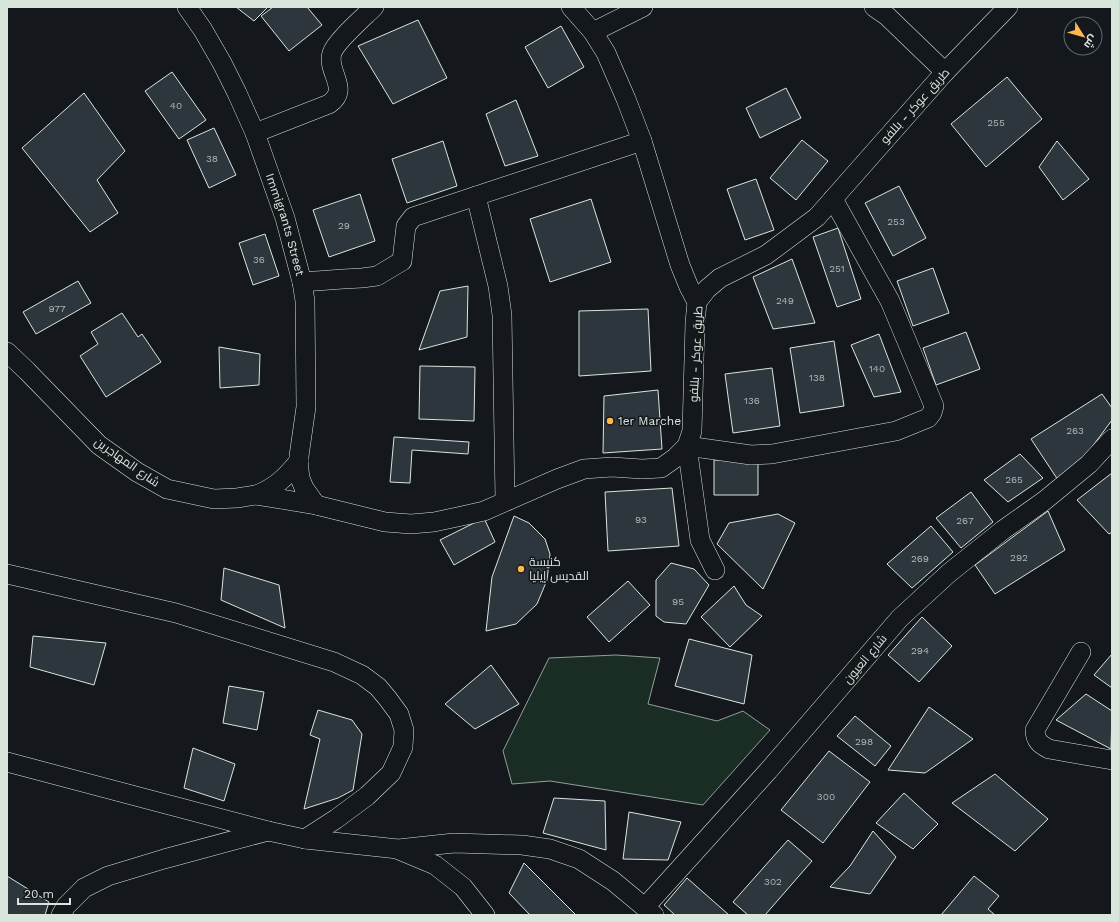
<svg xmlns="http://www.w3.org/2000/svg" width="1119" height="922" font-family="'Work Sans',Cairo,sans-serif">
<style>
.green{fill:#1a2d24;stroke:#939e99}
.building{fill:#2c363c;stroke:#d8e6dc}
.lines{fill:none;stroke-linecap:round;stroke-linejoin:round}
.minor-casing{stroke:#d8e6dc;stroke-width:20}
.minor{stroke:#14181c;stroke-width:19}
.poi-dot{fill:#ffb74d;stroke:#14181c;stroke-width:1.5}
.labels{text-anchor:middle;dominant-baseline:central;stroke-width:3;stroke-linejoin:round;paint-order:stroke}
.number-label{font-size:10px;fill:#adbab4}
.street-label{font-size:12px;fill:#d8e6dc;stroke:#14181c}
.poi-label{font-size:12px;fill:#d8e6dc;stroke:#14181c;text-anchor:start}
</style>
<rect width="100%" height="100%" fill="#14181c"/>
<path class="green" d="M 616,655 L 660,658 L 648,704 L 717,721 L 743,711 L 770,730 L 703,805 L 550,781 L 512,784 L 503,751 L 549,658 Z"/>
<g class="building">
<path d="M 236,7 L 268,7 L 254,21 Z"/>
<path d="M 273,7 L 307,7 L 322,25 L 289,51 L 261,16 Z"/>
<path d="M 418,20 L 447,78 L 393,104 L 358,46 Z"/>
<path d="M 561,26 L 584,67 L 548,88 L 525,47 Z"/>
<path d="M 172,72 L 206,120 L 179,139 L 145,91 Z"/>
<path d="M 1007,77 L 1042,119 L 986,167 L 951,124 Z"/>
<path d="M 786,88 L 801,118 L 760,138 L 746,108 Z"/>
<path d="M 84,93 L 125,151 L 97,180 L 118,213 L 90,232 L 22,148 Z"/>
<path d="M 516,100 L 538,156 L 505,166 L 486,114 Z"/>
<path d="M 214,128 L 236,175 L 209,188 L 187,140 Z"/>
<path d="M 802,140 L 828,161 L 796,200 L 770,178 Z"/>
<path d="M 443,141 L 457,186 L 407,203 L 392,159 Z"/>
<path d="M 1057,141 L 1089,179 L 1063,200 L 1039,167 Z"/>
<path d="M 756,179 L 774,230 L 745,240 L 727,189 Z"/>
<path d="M 899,186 L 926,238 L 893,256 L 865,203 Z"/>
<path d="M 360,194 L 375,241 L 329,257 L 313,210 Z"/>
<path d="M 591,199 L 611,262 L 550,282 L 530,219 Z"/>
<path d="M 838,228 L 861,299 L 837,307 L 813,237 Z"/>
<path d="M 265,234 L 279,276 L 253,285 L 239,243 Z"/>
<path d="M 792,259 L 815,323 L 773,329 L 753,277 Z"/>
<path d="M 933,268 L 949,313 L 913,326 L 897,281 Z"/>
<path d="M 78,281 L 91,303 L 36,334 L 23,312 Z"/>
<path d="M 468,286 L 467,337 L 419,350 L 440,291 Z"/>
<path d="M 648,309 L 651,371 L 579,376 L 579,311 Z"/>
<path d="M 122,313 L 138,337 L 142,334 L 161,362 L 106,397 L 80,356 L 98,344 L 91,332 Z"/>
<path d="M 966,332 L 980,369 L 936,385 L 923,348 Z"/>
<path d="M 879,334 L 901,392 L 874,397 L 851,345 Z"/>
<path d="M 834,341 L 844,406 L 800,413 L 790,348 Z"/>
<path d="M 219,347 L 260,354 L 259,385 L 220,388 Z"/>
<path d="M 420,366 L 475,367 L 474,421 L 419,419 Z"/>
<path d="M 772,368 L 780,426 L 733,433 L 725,374 Z"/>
<path d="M 658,390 L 662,449 L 603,453 L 604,396 Z"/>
<path d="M 1102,394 L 1112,408 L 1112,420 L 1078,466 L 1058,480 L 1031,439 Z"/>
<path d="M 394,437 L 469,442 L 468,454 L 412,450 L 410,483 L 390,482 Z"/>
<path d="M 1020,454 L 1043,478 L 1008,502 L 984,480 Z"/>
<path d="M 758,459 L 758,495 L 714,495 L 714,460 Z"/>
<path d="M 1112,473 L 1112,532 L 1109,534 L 1077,500 Z"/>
<path d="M 672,488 L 679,546 L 608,551 L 605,492 Z"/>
<path d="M 971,492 L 993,522 L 961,548 L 936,518 Z"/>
<path d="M 1048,511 L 1065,550 L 995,594 L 975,565 Z"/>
<path d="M 778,514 L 795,523 L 763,589 L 717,544 L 729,523 Z"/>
<path d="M 514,516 L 529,523 L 545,539 L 550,554 L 547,580 L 537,604 L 516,624 L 486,631 L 492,577 Z"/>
<path d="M 484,518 L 495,542 L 454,565 L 440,540 Z"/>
<path d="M 931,526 L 953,552 L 912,588 L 887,564 Z"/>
<path d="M 671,563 L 694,569 L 709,585 L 686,624 L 664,622 L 656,616 L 656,580 Z"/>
<path d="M 224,568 L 279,585 L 285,628 L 221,600 Z"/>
<path d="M 628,581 L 650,605 L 609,642 L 587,617 Z"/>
<path d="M 734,586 L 746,605 L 762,616 L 730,647 L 701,617 Z"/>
<path d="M 922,617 L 952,646 L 919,682 L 888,655 Z"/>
<path d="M 33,636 L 106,643 L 94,685 L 30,667 Z"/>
<path d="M 689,639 L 752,655 L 744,704 L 675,686 Z"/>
<path d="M 1112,654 L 1112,688 L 1094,675 Z"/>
<path d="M 491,665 L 519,704 L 475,729 L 445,704 Z"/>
<path d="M 229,686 L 264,692 L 257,730 L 223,723 Z"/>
<path d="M 1086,694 L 1112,711 L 1111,749 L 1056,720 Z"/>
<path d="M 929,707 L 973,739 L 925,773 L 888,770 Z"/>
<path d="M 318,710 L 352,720 L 362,734 L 353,790 L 338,798 L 304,809 L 320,739 L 310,735 Z"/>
<path d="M 855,716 L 891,746 L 875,766 L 837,736 Z"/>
<path d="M 193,748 L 235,764 L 224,801 L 184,788 Z"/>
<path d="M 829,751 L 870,782 L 823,843 L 781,810 Z"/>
<path d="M 995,774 L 1048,819 L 1015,851 L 952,803 Z"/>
<path d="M 904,793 L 938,824 L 913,849 L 876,823 Z"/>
<path d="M 554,798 L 605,801 L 606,850 L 543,833 Z"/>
<path d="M 629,812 L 681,822 L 668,860 L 623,859 Z"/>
<path d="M 873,831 L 896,857 L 870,894 L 830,887 L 850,866 Z"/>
<path d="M 788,840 L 812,861 L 765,915 L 748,915 L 733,902 Z"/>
<path d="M 524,863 L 576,915 L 530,915 L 509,893 Z"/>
<path d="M 7,876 L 49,902 L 45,915 L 7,915 Z"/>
<path d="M 974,876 L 999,896 L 988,909 L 995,915 L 941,915 Z"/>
<path d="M 687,878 L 729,915 L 675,915 L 664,905 Z"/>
</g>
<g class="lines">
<g class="minor-casing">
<g id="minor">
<path id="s1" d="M 187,7 L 203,30 L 222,63 L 237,93 L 255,133 L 285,218 L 302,282 L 305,301 L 306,407 L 299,456 L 299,470 L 300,478 L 304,488 L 316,505"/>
<path d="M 571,7 L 593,32 L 606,53 L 626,99 L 642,141 L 680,265 L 689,287 L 697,302"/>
<path d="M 874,7 L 887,16 L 945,72"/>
<path d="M 593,32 L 643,7"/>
<path d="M 255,133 L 329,104 C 351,89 326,72 332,53 C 336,41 364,17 374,7"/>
<path d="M 476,196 L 498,286 L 502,315 L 505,500"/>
<path d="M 302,282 L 343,279 L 362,278 L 377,276 L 402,261 L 406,226 L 413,217 L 642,141"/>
<path d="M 7,352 L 27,371 L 99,445 L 137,472 L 167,489 L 214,499 L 237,498 L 256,495 L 269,497 L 316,505 L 385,522 L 411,524 L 434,522 L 462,516 L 484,511 L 557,479 L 584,469 L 612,467 L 642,469 L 661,468 L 675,458 L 687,446 L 692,431 L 695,323 L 697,302 L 707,289 L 720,278 L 766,255 L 817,217 L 945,72 L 1008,7"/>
<path d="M 256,495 C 275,488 286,477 299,461"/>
<path d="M 715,570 L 700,540 L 687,446 L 751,455 L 772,454 L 896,431 L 928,418 L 932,413 L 934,406 L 890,301 L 833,199"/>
<path d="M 7,574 L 176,613 L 334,662 L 362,675 L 378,687 L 388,699 L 399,714 L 404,730 L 403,747 L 391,773 L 367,796 L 336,819 L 305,839"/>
<path d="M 1081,652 L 1035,730 C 1035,741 1041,745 1049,749 L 1112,760"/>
<path d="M 7,762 L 268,831 L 305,839 L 398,849 L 454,843 L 522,845 L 550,849 L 579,859 L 613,881 L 654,915"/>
<path d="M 399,850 L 435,865 L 463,887 L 485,915"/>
<path d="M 645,907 L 768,771 L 900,618 L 949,573 L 1003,530 L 1044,501 L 1089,464 L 1112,439"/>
<path d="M 61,915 L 66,906 L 84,888 L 108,876 L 164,859 L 268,831"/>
</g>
</g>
<use href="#minor" class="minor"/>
</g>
<g class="poi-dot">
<circle cx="610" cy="421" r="4"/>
<circle cx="521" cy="569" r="4"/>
</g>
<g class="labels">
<g class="number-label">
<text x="176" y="105">40</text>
<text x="996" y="122">255</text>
<text x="212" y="158">38</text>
<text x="896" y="221">253</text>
<text x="344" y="225">29</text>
<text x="259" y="259">36</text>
<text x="837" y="268">251</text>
<text x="785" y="300">249</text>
<text x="57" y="308">977</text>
<text x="877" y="368">140</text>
<text x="817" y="377">138</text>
<text x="752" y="400">136</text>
<text x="1075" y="430">263</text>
<text x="1014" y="479">265</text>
<text x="641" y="519">93</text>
<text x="965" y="520">267</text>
<text x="1019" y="557">292</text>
<text x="920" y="558">269</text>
<text x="678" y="601">95</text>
<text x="920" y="650">294</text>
<text x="864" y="741">298</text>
<text x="826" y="796">300</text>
<text x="773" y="881">302</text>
</g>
<g class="street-label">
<text transform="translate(915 106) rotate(-48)">طريق عوكر - بللفو</text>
<text stroke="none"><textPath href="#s1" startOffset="240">Immigrants Street</textPath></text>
<text transform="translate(696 354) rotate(-87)">طريق عوكر - بللفو</text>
<text transform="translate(127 462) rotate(35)">شارع المهاجرين</text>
<text transform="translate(865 659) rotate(-50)">شارع العيون</text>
</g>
<g class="poi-label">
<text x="618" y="421">1er Marche</text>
<text x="529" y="562">كنيسة<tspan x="529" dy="14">القديس إيليا</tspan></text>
</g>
</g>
<rect width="1119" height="922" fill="none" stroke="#d8e6dc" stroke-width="16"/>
<g transform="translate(1083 36) rotate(127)"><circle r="19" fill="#14181c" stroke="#626a69"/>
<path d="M0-3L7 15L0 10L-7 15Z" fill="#ffb74d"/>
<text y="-6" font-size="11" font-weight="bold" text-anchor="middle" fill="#d8e6dc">ش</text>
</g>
<path d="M18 898v6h52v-6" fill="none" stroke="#d8e6dc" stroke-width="2"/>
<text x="24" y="898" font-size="12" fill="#d8e6dc" stroke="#14181c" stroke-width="3" paint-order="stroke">20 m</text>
</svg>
